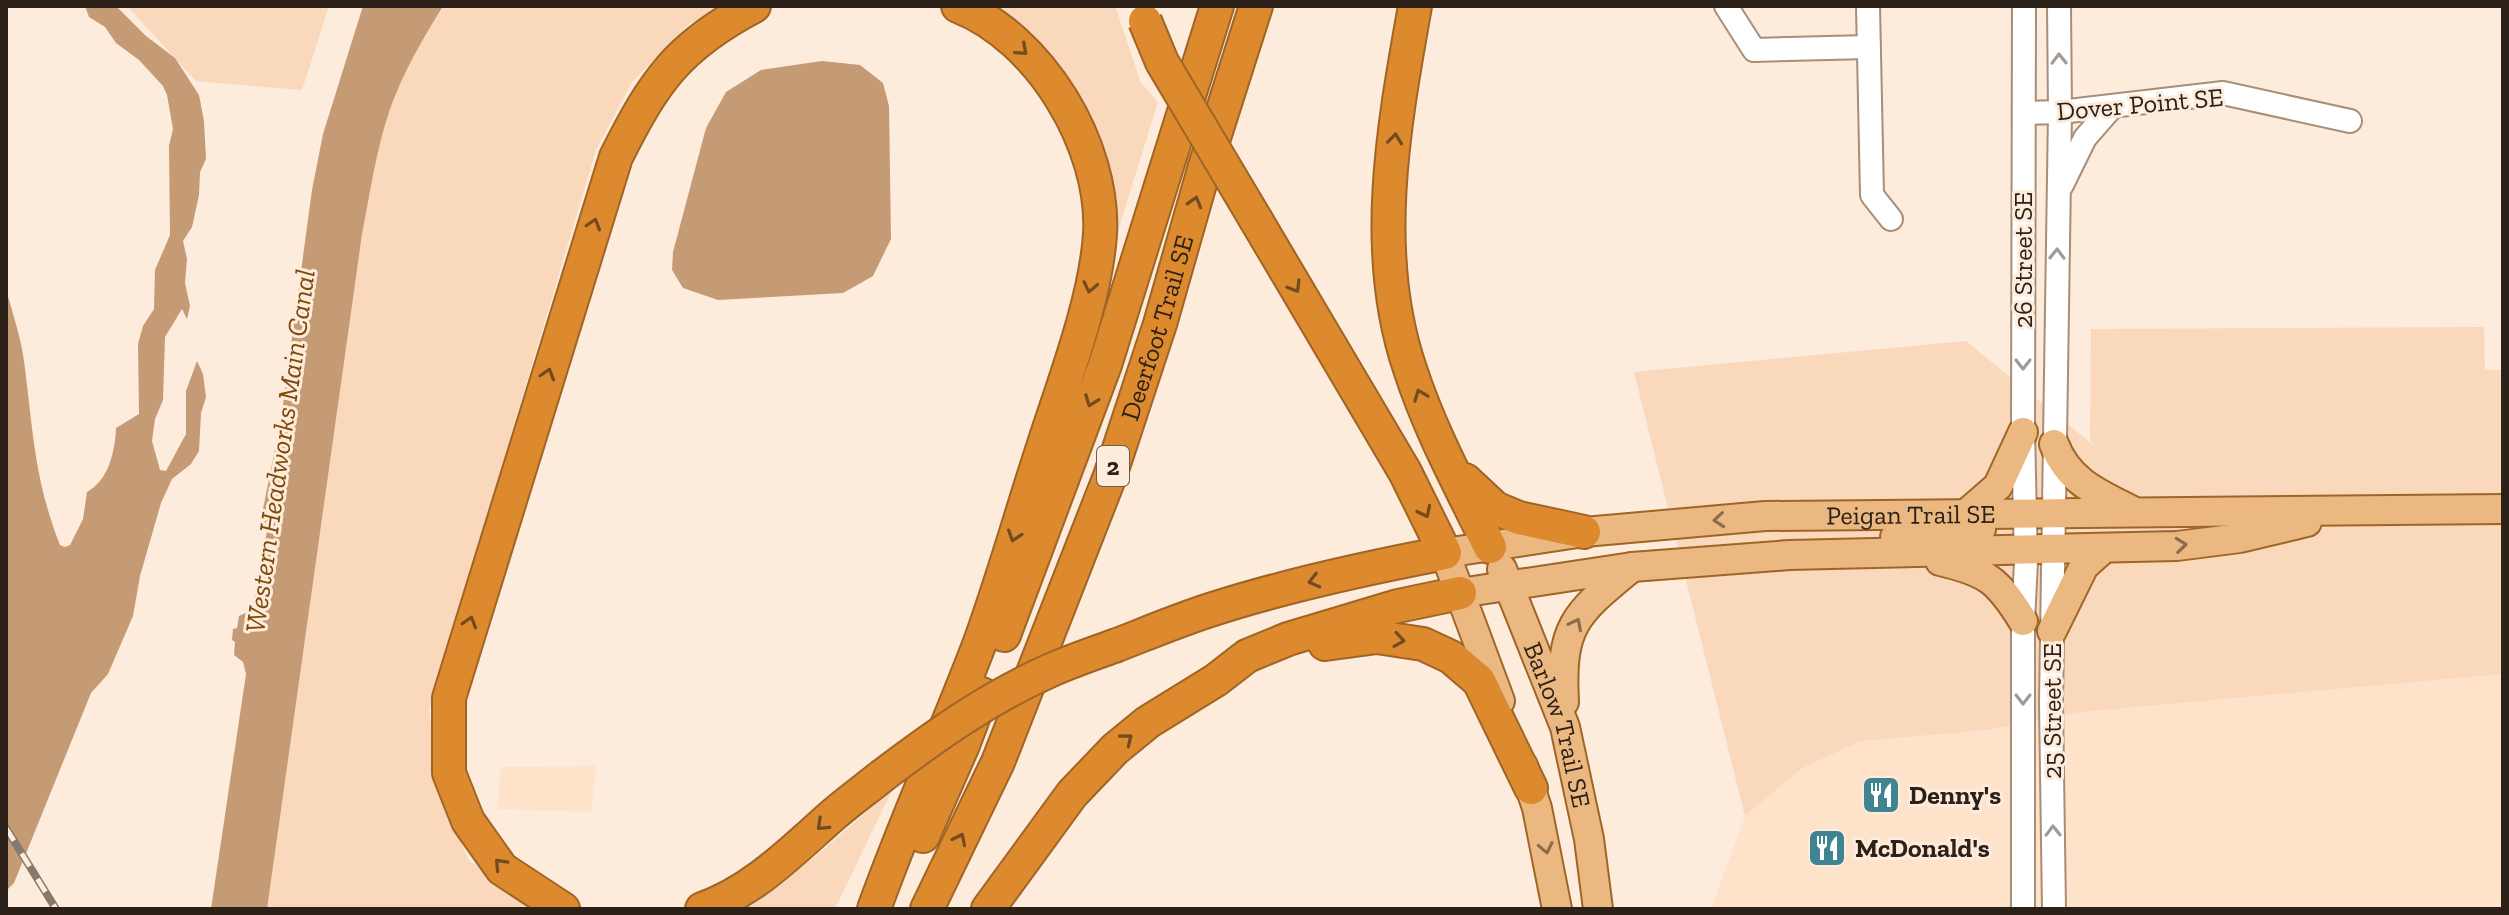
<svg xmlns="http://www.w3.org/2000/svg" width="2509" height="915" font-family="'Zilla Slab',serif">
<style>
.built{fill:#fee2ca}
.green{fill:#f9d8bc}
.water{fill:#c59b76}
.lines{fill:none;stroke-linecap:round;stroke-linejoin:round}
.minor-casing{stroke:#a88e77;stroke-width:26}
.major-casing{stroke:#9f6526;stroke-width:32}
.highway-casing{stroke:#9f6526;stroke-width:36}
.minor{stroke:#fff;stroke-width:22}
.major{stroke:#ebb881;stroke-width:28}
.highway{stroke:#dd892d;stroke-width:32}
.rail-casing{stroke:#85786c;stroke-width:8}
.rail{stroke:#fdebdc;stroke-width:5;stroke-dasharray:15;stroke-linecap:butt}
.highway-bridge-casing{stroke:#9f6526;stroke-width:36;stroke-linecap:butt}
.highway-bridge{stroke:#dd892d;stroke-width:32}
.oneway{stroke:#724b20}
.oneway2{stroke:#a09b97}
.oneway3{stroke:#8b6c4c}
.labels{text-anchor:middle;dominant-baseline:central;stroke-width:6;stroke-linejoin:round;paint-order:stroke}
.shield{fill:#fdebdc;stroke:#6a5e53;stroke-width:2}
.shield-label{font-size:24px;font-weight:bold;fill:#2b2118}
.street-label{font-size:26px;fill:#2b2118;stroke:#fdebdc}
.poi-label{font-size:26px;font-weight:bold;fill:#2b2118;stroke:#fdebdc;text-anchor:start}
.water-label{font-size:28px;font-style:italic;fill:#7e4908;stroke:#fdebdc}
</style>
<rect width="100%" height="100%" fill="#fdebdc"/>
<g class="built">
<path d="M 2503,674 L 2503,909 L 1711,909 L 1745,816 L 1801,769 L 1860,741 L 1988,730 L 2080,712 Z"/>
<path d="M 596,766 L 591,812 L 497,809 L 501,767 Z"/>
</g>
<g class="green">
<path d="M 127,6 L 329,6 L 302,90 L 196,81 Z"/>
<path d="M 418,6 L 727,6 L 689,24 L 632,82 L 596,150 L 429,710 L 439,788 L 468,859 L 533,909 L 251,909 L 351,233 Z"/>
<path d="M 985,6 L 1115,6 L 1141,83 L 1158,102 L 1116,237 L 1111,188 L 1066,78 L 1027,29 Z"/>
<path d="M 2484,327 L 2485,370 L 2503,370 L 2503,674 L 2080,712 L 1988,730 L 1860,741 L 1801,769 L 1745,816 L 1634,372 L 1966,341 L 2093,445 L 2090,438 L 2091,329 Z"/>
<path d="M 892,790 L 835,909 L 747,909 L 816,856 Z"/>
</g>
<g class="water">
<path d="M 85,6 L 116,6 L 146,36 L 175,58 L 199,95 L 204,121 L 206,159 L 200,172 L 199,195 L 192,227 L 183,241 L 187,259 L 185,283 L 190,306 L 187,319 L 182,309 L 165,337 L 163,400 L 155,419 L 152,441 L 160,470 L 166,471 L 186,434 L 186,391 L 197,361 L 203,374 L 206,397 L 201,413 L 199,451 L 191,464 L 172,479 L 161,503 L 140,576 L 133,616 L 108,674 L 91,693 L 14,883 L 6,891 L 6,289 C 12,312 21,337 24,361 C 33,429 34,479 60,545 L 65,547 L 70,545 L 83,519 L 87,492 C 109,480 115,451 116,428 L 139,414 L 138,344 L 143,326 L 154,309 L 155,270 L 170,235 L 169,146 L 173,129 L 167,95 L 163,86 L 139,60 L 116,43 L 105,27 L 89,17 Z"/>
<path d="M 363,6 L 443,6 C 422,40 402,74 389,112 C 376,151 370,193 362,234 L 267,909 L 211,909 L 246,674 L 243,662 L 234,655 L 235,642 L 232,640 L 233,629 L 237,628 L 239,616 L 250,611 L 257,589 L 267,531 L 261,529 L 260,524 L 281,419 L 312,190 L 323,134 Z"/>
<path d="M 822,61 L 860,65 L 883,83 L 889,106 L 891,239 L 873,276 L 843,293 L 718,300 L 683,288 L 672,270 L 673,252 L 706,128 L 726,92 L 761,70 Z"/>
</g>
<g class="lines">
<g class="minor-casing">
<g id="minor">
<path d="M 1726,6 L 1754,50 L 1868,47"/>
<path d="M 1868,6 L 1872,195 L 1891,219"/>
<path d="M 2024,113 L 2060,112 L 2223,93 L 2350,121"/>
<path d="M 2062,185 L 2085,138 L 2113,106"/>
<path d="M 2023,909 L 2023,621 L 2026,562 L 2023,432 L 2024,6"/>
<path d="M 2054,909 L 2051,703 L 2060,112 L 2059,6"/>
</g>
</g>
<g class="major-casing">
<g id="major">
<path d="M 2054,444 C 2068,481 2097,493 2131,510"/>
<path d="M 1967,513 L 1998,486 L 2023,432"/>
<path d="M 1895,537 L 1981,529"/>
<path d="M 1940,561 C 1987,572 1998,580 2023,621"/>
<path id="s1" d="M 1502,569 L 1565,727 L 1589,839 L 1598,909"/>
<path d="M 1460,593 L 1632,567 L 1789,555 L 2177,546 L 2240,538 L 2307,522"/>
<path d="M 2052,631 L 2084,566 L 2103,549"/>
<path id="s2" d="M 1500,701 L 1445,553 L 1584,532 L 1765,516 L 2503,509"/>
<path d="M 1564,702 C 1560,625 1575,614 1632,567"/>
<path d="M 1523,766 L 1537,808 L 1557,909"/>
</g>
</g>
<g class="highway-casing">
<g id="highway">
<path d="M 1415,6 C 1394,124 1370,252 1410,369 C 1430,431 1462,489 1490,547"/>
<path d="M 1465,480 L 1495,508 L 1519,518 L 1584,532"/>
<path d="M 1004,635 L 1105,365 L 1217,6"/>
<path d="M 1325,644 L 1377,637 L 1423,644 L 1451,657 L 1479,681 L 1531,788"/>
<path d="M 1117,645 C 1148,633 1179,620 1210,610 C 1287,585 1366,568 1445,553 L 1405,472 L 1256,220"/>
<path d="M 923,836 L 963,745 L 982,694"/>
<path d="M 563,909 L 502,869 L 468,821 L 449,773 L 449,698 L 616,157 C 654,81 678,46 754,6"/>
<path d="M 702,909 C 754,891 793,850 833,815 C 849,801 866,789 882,776"/>
<path d="M 874,909 C 906,820 945,734 979,645 C 1003,579 1022,511 1044,444 C 1064,382 1096,299 1100,234 C 1105,146 1040,38 958,6"/>
<path id="s3" d="M 927,909 L 998,762 L 1110,476 L 1160,324 L 1205,166 L 1256,6"/>
<path d="M 988,909 L 1072,794 L 1115,749 L 1148,722 L 1216,680 L 1247,656 L 1288,639 L 1398,606 L 1460,593"/>
</g>
</g>
<use href="#minor" class="minor"/>
<use href="#major" class="major"/>
<use href="#highway" class="highway"/>
<g class="rail-casing">
<path id="rail" d="M 6,828 L 56,909"/>
</g>
<use href="#rail" class="rail"/>
<g class="highway-bridge-casing">
<g id="highway-bridge">
<path d="M 1145,21 L 1162,62 L 1256,220"/>
<path d="M 882,776 C 935,736 988,698 1049,671 C 1071,661 1095,653 1117,645"/>
</g>
</g>
<use href="#highway-bridge" class="highway-bridge"/>
</g>
<defs><path id="oneway-chevron" d="M-2-3.5L2.5 0L-2 3.5" fill="none" stroke-width="1.6" stroke-linecap="round" stroke-linejoin="round" transform="scale(2)"/></defs>
<g class="oneway">
<use href="#oneway-chevron" transform="translate(1022 50) rotate(42)"/>
<use href="#oneway-chevron" transform="translate(1395 139) rotate(-83)"/>
<use href="#oneway-chevron" transform="translate(1195 202) rotate(-74)"/>
<use href="#oneway-chevron" transform="translate(594 224) rotate(-73)"/>
<use href="#oneway-chevron" transform="translate(1090 287) rotate(102)"/>
<use href="#oneway-chevron" transform="translate(1295 287) rotate(59)"/>
<use href="#oneway-chevron" transform="translate(548 374) rotate(-73)"/>
<use href="#oneway-chevron" transform="translate(1420 395) rotate(-111)"/>
<use href="#oneway-chevron" transform="translate(1091 401) rotate(110)"/>
<use href="#oneway-chevron" transform="translate(1425 512) rotate(64)"/>
<use href="#oneway-chevron" transform="translate(1014 536) rotate(108)"/>
<use href="#oneway-chevron" transform="translate(1314 581) rotate(166)"/>
<use href="#oneway-chevron" transform="translate(470 622) rotate(-73)"/>
<use href="#oneway-chevron" transform="translate(1399 640) rotate(9)"/>
<use href="#oneway-chevron" transform="translate(1127 739) rotate(-39)"/>
<use href="#oneway-chevron" transform="translate(822 825) rotate(137)"/>
<use href="#oneway-chevron" transform="translate(960 839) rotate(-64)"/>
<use href="#oneway-chevron" transform="translate(500 864) rotate(-133)"/>
</g>
<g class="oneway2">
<use href="#oneway-chevron" transform="translate(2059 59) rotate(-91)"/>
<use href="#oneway-chevron" transform="translate(2057 254) rotate(-89)"/>
<use href="#oneway-chevron" transform="translate(2023 364) rotate(90)"/>
<use href="#oneway-chevron" transform="translate(2023 699) rotate(90)"/>
<use href="#oneway-chevron" transform="translate(2053 831) rotate(-91)"/>
</g>
<g class="oneway3">
<use href="#oneway-chevron" transform="translate(1719 520) rotate(175)"/>
<use href="#oneway-chevron" transform="translate(2181 545) rotate(-6)"/>
<use href="#oneway-chevron" transform="translate(1576 624) rotate(-63)"/>
<use href="#oneway-chevron" transform="translate(1546 848) rotate(78)"/>
</g>
<defs>
<g id="restaurant-square" transform="scale(2)"><rect x="-9" y="-9" width="18" height="18" rx="4" fill="#408492" stroke="#fdebdc"/><path d="M-5-6h1v4h1v-4h1v4h1v-4h1v5L-1.5 .5V6h-2V.5L-5-1ZM5-6V6H3V1.5H1.5Q1.5-4 5-6Z" fill="#fff"/></g>
</defs>
<g fill-rule="evenodd">
<use href="#restaurant-square" x="1881" y="795"/>
<use href="#restaurant-square" x="1827" y="848"/>
</g>
<g class="labels">
<rect class="shield" x="1097" y="446" width="32" height="40" rx="6"/>
<g class="shield-label">
<text x="1113" y="466">2</text>
</g>
<g class="street-label">
<text transform="translate(2140 104) rotate(-5)">Dover Point SE</text>
<text transform="translate(2023 260) rotate(-90)">26 Street SE</text>
<text stroke="none"><textPath href="#s3" startOffset="626">Deerfoot Trail SE</textPath></text>
<text stroke="none"><textPath href="#s2" startOffset="626">Peigan Trail SE</textPath></text>
<text transform="translate(2052 711) rotate(-90)">25 Street SE</text>
<text stroke="none"><textPath href="#s1" startOffset="166">Barlow Trail SE</textPath></text>
</g>
<g class="poi-label">
<text x="1909" y="795">Denny's</text>
<text x="1855" y="848">McDonald's</text>
</g>
<g class="water-label">
<text transform="translate(280 451) rotate(-82)">Western Headworks Main Canal</text>
</g>
</g>
<rect width="2509" height="915" fill="none" stroke="#2b2118" stroke-width="16"/>
</svg>
